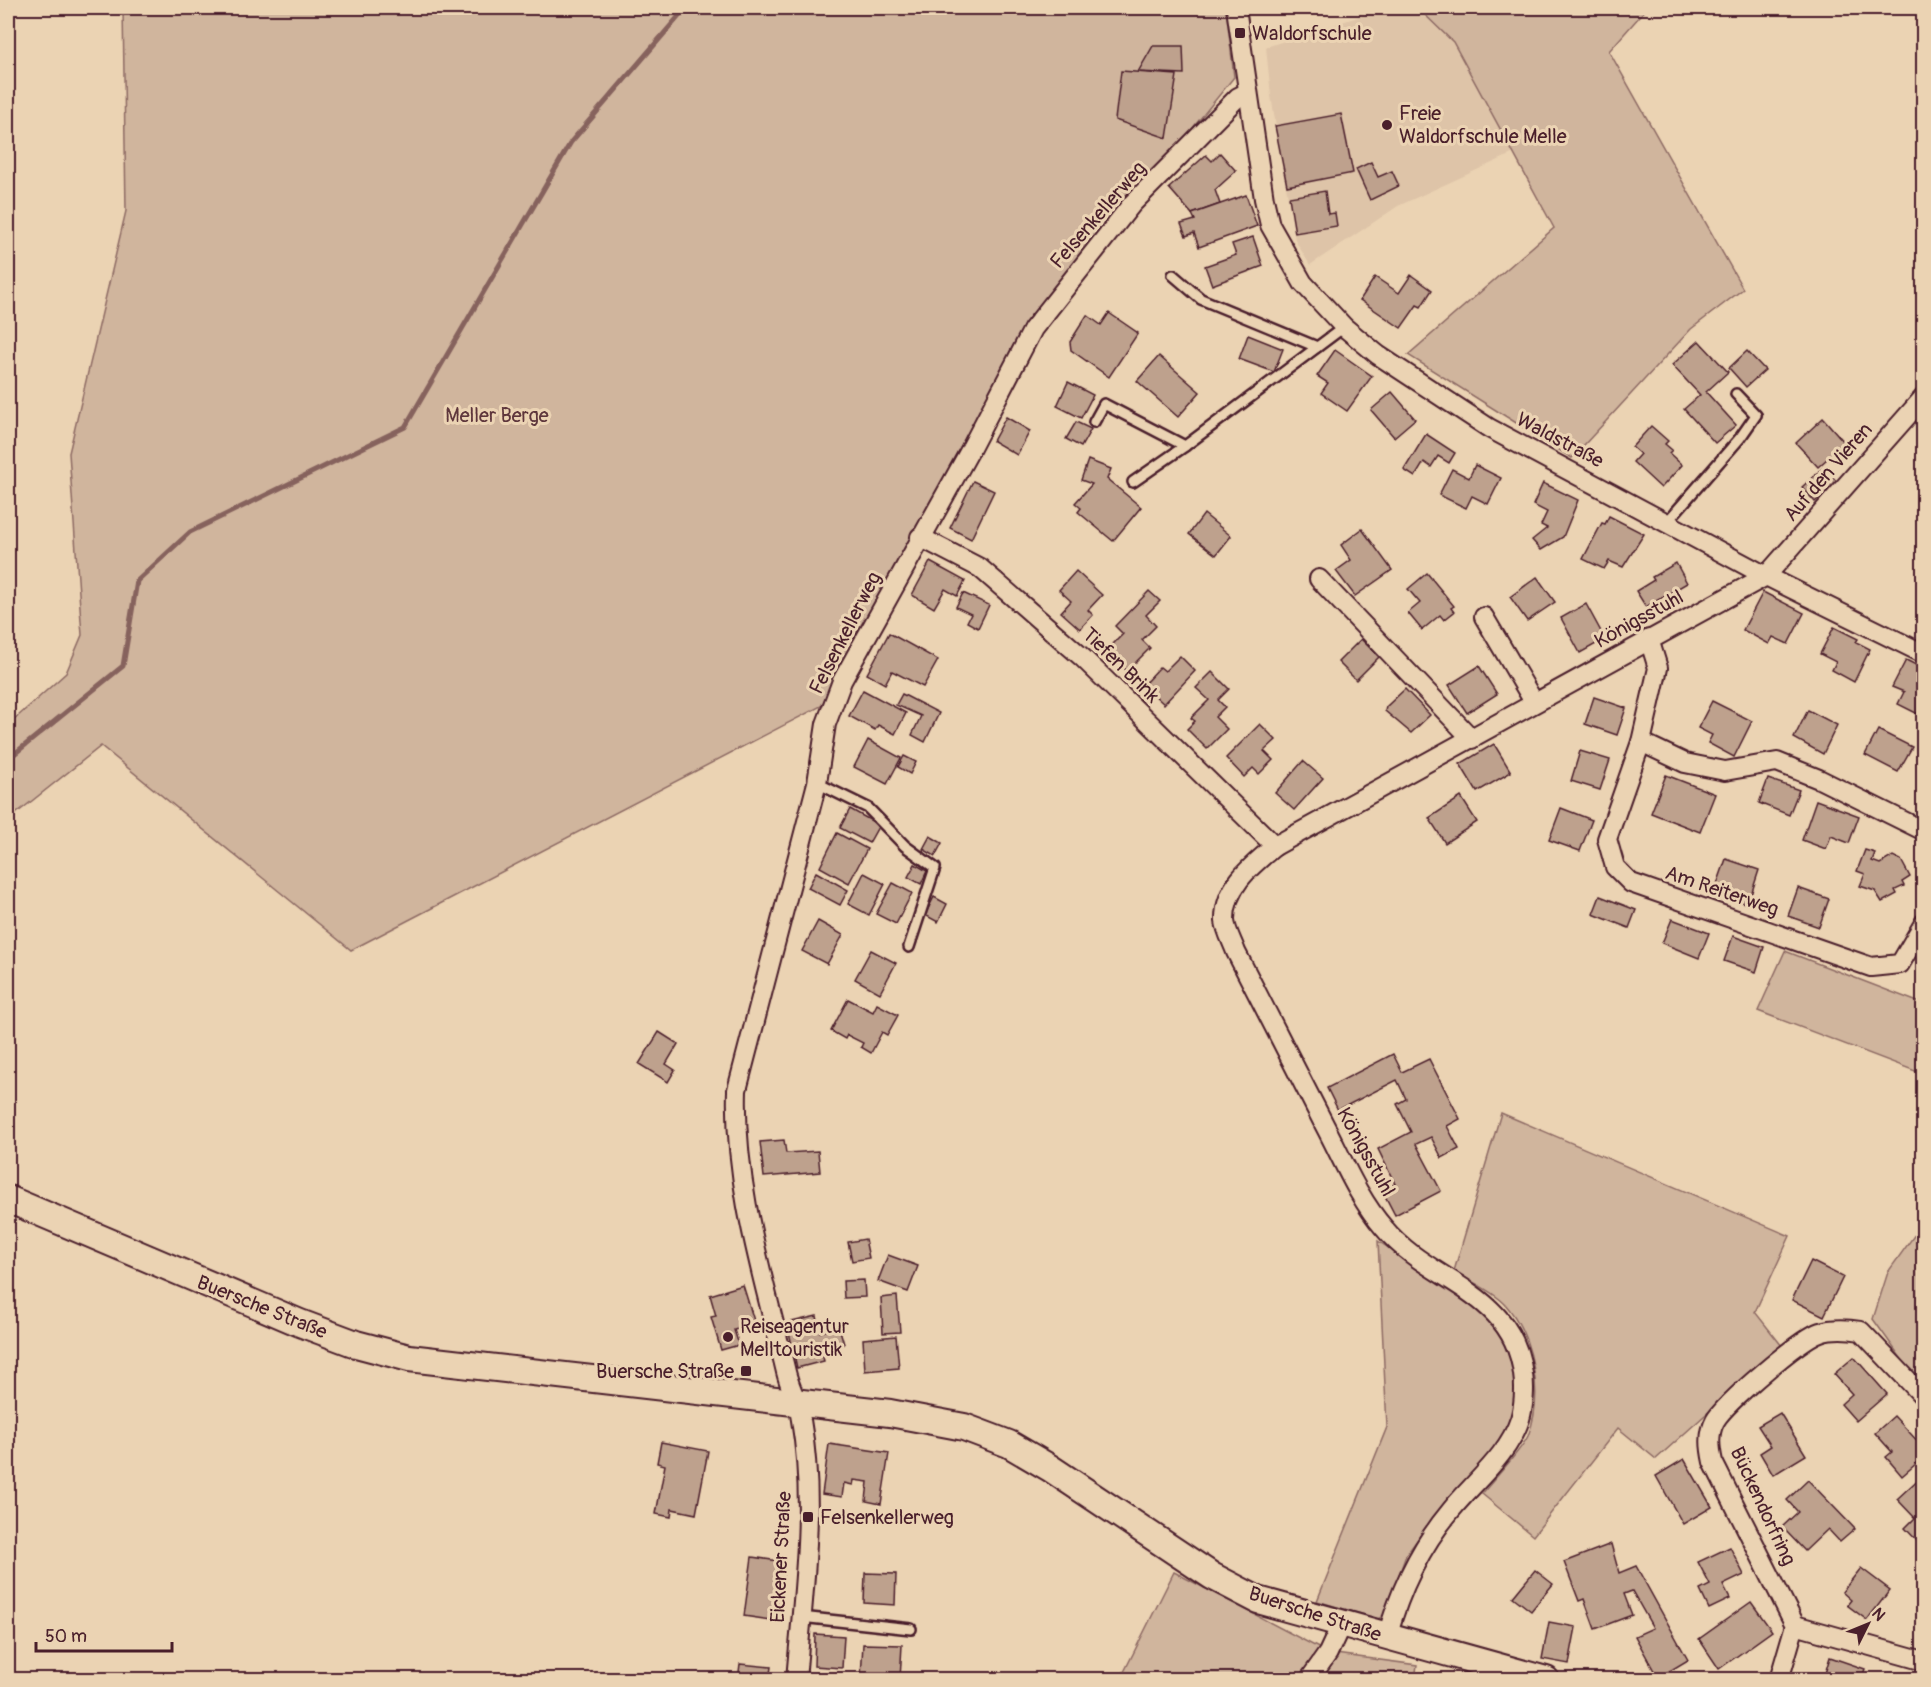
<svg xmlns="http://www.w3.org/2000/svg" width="1931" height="1687" font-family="Pangolin,sans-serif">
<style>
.built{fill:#dec4a8}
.green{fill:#d0b59d;stroke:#8d6a64;stroke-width:1.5}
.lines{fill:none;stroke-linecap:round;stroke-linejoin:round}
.stream{stroke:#86625d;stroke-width:5}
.building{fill:#bea18d;stroke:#4a1f2b;stroke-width:1.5}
.lane-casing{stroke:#4a1f2b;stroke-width:14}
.street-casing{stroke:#4a1f2b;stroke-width:22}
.secondary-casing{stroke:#4a1f2b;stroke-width:30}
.lane{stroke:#ebd3b3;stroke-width:9}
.street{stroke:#ebd3b3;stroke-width:18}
.secondary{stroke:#ebd3b3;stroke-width:26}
.poi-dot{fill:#4a1f2b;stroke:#ebd3b3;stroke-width:2}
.labels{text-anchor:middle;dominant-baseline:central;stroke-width:6;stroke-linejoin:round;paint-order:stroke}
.poi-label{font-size:20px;fill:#4a1f2b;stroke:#ebd3b3;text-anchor:start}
.street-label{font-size:20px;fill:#4a1f2b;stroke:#ebd3b3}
.park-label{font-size:20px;fill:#5e363c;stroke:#ebd3b3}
</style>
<rect width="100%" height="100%" fill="#ebd3b3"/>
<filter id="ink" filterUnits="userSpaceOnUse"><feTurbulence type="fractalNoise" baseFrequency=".0167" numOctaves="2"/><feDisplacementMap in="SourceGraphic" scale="12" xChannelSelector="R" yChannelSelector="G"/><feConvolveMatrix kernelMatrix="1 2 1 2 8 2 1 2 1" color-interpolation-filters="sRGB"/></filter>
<g filter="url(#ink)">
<path class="built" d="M 1385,8 L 1418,8 L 1453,42 L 1514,153 L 1398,206 L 1310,265 L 1295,240 L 1271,96 L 1266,47 Z"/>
<g class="green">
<path d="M 123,8 L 1226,8 L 1234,77 L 1183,140 L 1122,199 L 1025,327 L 821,706 L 351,950 L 101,746 L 8,820 L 8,725 L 66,673 L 82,635 L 69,453 L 126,211 Z"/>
<path d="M 1418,8 L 1647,8 L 1609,51 L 1743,289 L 1691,329 L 1572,458 L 1408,355 L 1554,228 L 1453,42 Z"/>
<path d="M 1785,951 L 1923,1004 L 1923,1074 L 1758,1011 Z"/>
<path d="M 1501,1113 L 1790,1236 L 1755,1312 L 1782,1346 L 1656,1459 L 1618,1428 L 1533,1536 L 1482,1494 C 1494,1479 1521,1451 1528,1436 C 1544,1395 1534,1337 1505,1304 C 1493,1291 1470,1281 1454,1271 Z"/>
<path d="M 1923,1223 L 1923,1389 L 1873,1319 L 1888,1272 Z"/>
<path d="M 1378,1241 L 1492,1317 L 1508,1346 L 1517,1383 L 1514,1416 L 1499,1443 L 1446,1501 L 1406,1555 L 1385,1614 L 1378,1619 L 1317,1601 L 1387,1427 Z"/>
<path d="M 1174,1572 L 1328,1653 L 1417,1665 L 1415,1679 L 1120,1680 Z"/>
</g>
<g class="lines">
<path class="stream" d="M 8,759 L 123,666 L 137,581 L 190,532 L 405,427 L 571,142 L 686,8"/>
</g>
<g class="building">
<path d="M 1153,46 L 1183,46 L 1184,74 L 1138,72 Z"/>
<path d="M 1121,71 L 1177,75 L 1167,138 L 1115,120 Z"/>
<path d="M 1341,114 L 1353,173 L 1287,186 L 1275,126 Z"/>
<path d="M 1220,153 L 1236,171 L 1215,190 L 1220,204 L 1192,214 L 1169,188 L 1206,155 L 1212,161 Z"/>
<path d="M 1371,162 L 1378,177 L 1392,171 L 1399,186 L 1370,200 L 1356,169 Z"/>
<path d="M 1325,191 L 1328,214 L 1335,213 L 1337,226 L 1295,233 L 1289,197 Z"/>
<path d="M 1246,195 L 1257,226 L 1199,247 L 1194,233 L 1186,236 L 1181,224 L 1195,220 L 1192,214 Z"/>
<path d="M 1253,237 L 1263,266 L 1212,285 L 1205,266 L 1236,255 L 1232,244 Z"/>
<path d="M 1411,275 L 1432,290 L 1421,307 L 1417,305 L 1401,328 L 1360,300 L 1375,277 L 1399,293 Z"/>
<path d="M 1109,313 L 1138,333 L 1109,377 L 1071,350 L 1070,342 L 1087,315 L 1101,325 Z"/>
<path d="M 1248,335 L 1283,349 L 1274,372 L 1239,359 Z"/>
<path d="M 1699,341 L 1728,372 L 1706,392 L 1736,425 L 1715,443 L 1684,409 L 1700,395 L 1672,365 Z"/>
<path d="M 1335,350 L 1372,376 L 1347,411 L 1321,393 L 1328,383 L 1317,376 Z"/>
<path d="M 1747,351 L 1765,370 L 1746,387 L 1729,368 Z"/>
<path d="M 1159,356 L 1200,392 L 1178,417 L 1137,381 Z"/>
<path d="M 1068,382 L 1093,395 L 1081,418 L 1057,406 Z"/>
<path d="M 1392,392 L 1415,419 L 1394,437 L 1371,410 Z"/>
<path d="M 1006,417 L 1030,431 L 1017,455 L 993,441 Z"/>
<path d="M 1823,418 L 1845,443 L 1818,467 L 1796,443 Z"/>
<path d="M 1076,422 L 1091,429 L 1081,447 L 1066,439 Z"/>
<path d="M 1651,426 L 1668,441 L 1665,444 L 1672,450 L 1669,453 L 1682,465 L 1661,488 L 1633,462 L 1640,454 L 1632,447 Z"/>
<path d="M 1426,434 L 1455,453 L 1449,463 L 1438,456 L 1431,467 L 1424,462 L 1415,477 L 1404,470 Z"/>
<path d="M 1088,460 L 1111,469 L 1107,479 L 1141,507 L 1113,541 L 1078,512 L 1081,508 L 1075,503 L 1092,484 L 1081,480 Z"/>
<path d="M 1475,465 L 1501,478 L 1488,504 L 1472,496 L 1466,508 L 1439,495 L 1452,469 L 1469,478 Z"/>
<path d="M 1824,467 L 1837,482 L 1815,502 L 1802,487 Z"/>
<path d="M 973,481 L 994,491 L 971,539 L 950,528 Z"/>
<path d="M 1543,483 L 1578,500 L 1563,537 L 1541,550 L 1532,540 L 1547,528 L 1541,525 L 1547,512 L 1533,505 Z"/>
<path d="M 1204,514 L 1231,536 L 1216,555 L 1189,534 Z"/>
<path d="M 1609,516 L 1644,534 L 1623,567 L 1609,561 L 1604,569 L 1583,559 L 1602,523 L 1605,524 Z"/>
<path d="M 1362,529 L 1392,570 L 1355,596 L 1336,571 L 1351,560 L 1341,545 Z"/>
<path d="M 930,562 L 965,581 L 957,596 L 945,589 L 934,608 L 912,595 Z"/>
<path d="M 1676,563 L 1687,583 L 1646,607 L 1636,591 L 1654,580 L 1652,577 Z"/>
<path d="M 1076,571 L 1102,595 L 1088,610 L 1093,615 L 1080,629 L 1061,612 L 1071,601 L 1059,590 Z"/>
<path d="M 1427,573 L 1454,606 L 1451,608 L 1454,612 L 1444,620 L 1440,615 L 1422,630 L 1408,613 L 1420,603 L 1408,589 Z"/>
<path d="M 1537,577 L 1555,602 L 1527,621 L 1510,597 Z"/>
<path d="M 1149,591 L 1160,601 L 1146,615 L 1156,626 L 1142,640 L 1150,648 L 1127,671 L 1106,651 L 1123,634 L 1115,626 Z"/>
<path d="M 1763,592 L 1804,613 L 1788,644 L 1773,637 L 1769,644 L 1743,630 Z"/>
<path d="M 963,593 L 989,605 L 978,628 L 967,622 L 971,614 L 956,607 Z"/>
<path d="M 1586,604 L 1605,639 L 1580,653 L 1561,618 Z"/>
<path d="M 1834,627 L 1858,639 L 1856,642 L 1870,649 L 1854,682 L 1832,670 L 1836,662 L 1820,654 Z"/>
<path d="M 889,633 L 938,660 L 923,687 L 892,671 L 885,684 L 867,674 Z"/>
<path d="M 1361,639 L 1379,657 L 1356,680 L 1338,662 Z"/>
<path d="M 1180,656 L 1195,671 L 1164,704 L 1143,685 L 1160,667 L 1165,671 Z"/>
<path d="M 1906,660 L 1924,669 L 1922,716 L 1898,704 L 1904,692 L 1892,687 Z"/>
<path d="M 1479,666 L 1497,694 L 1467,713 L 1449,685 Z"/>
<path d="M 1212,672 L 1229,689 L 1218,700 L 1225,707 L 1215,717 L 1227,729 L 1207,749 L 1187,729 L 1195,721 L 1191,718 L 1209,700 L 1196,688 Z"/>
<path d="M 1405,689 L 1430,715 L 1411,733 L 1385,711 L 1386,707 Z"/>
<path d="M 863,690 L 906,713 L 895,734 L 878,725 L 875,730 L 849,716 Z"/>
<path d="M 902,694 L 939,713 L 925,742 L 912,735 L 921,716 L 896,705 Z"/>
<path d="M 1594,697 L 1626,708 L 1617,735 L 1585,724 Z"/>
<path d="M 1712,701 L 1752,721 L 1734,757 L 1708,743 L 1712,735 L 1698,728 Z"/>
<path d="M 1808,710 L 1837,725 L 1823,754 L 1794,738 Z"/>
<path d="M 1260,724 L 1276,740 L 1264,751 L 1273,760 L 1259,774 L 1253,768 L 1244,777 L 1226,758 Z"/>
<path d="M 1878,730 L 1912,747 L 1898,772 L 1865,755 Z"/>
<path d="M 868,740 L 901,758 L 887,784 L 854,767 Z"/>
<path d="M 1494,744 L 1511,772 L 1477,792 L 1460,764 Z"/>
<path d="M 1580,751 L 1610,760 L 1600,790 L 1571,781 Z"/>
<path d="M 904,756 L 916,762 L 910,774 L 898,767 Z"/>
<path d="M 1303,761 L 1323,778 L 1294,810 L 1275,793 Z"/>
<path d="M 1666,775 L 1715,794 L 1700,832 L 1651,813 Z"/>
<path d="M 1768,779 L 1799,790 L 1789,815 L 1759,803 Z"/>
<path d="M 1461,797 L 1477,822 L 1445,843 L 1429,818 Z"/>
<path d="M 1816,800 L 1859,816 L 1849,843 L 1831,836 L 1826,849 L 1802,840 Z"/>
<path d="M 1561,808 L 1592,820 L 1580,851 L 1549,840 Z"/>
<path d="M 850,809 L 879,825 L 869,843 L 840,828 Z"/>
<path d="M 837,833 L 867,849 L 849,883 L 820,867 Z"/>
<path d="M 930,836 L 942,843 L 935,856 L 923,849 Z"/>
<path d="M 1865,850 L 1875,853 L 1872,861 L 1880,864 L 1893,856 L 1901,860 L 1910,877 L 1902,882 L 1904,886 L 1895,890 L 1897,894 L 1882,902 L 1875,891 L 1860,886 L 1865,874 L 1857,871 Z"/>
<path d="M 1726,859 L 1759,870 L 1748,904 L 1714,893 Z"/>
<path d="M 915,864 L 927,871 L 921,884 L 908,877 Z"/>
<path d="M 816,872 L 848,890 L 840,905 L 808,888 Z"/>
<path d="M 864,873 L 885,884 L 869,915 L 848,904 Z"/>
<path d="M 893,883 L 912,893 L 896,924 L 876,914 Z"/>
<path d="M 1798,888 L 1829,899 L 1819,927 L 1788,916 Z"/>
<path d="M 1600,896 L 1636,910 L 1629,928 L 1593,914 Z"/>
<path d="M 934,897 L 947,904 L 938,922 L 925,915 Z"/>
<path d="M 1672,919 L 1709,933 L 1699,958 L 1662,943 Z"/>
<path d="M 818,921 L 843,935 L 827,964 L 802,951 Z"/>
<path d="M 1733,936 L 1764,947 L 1756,972 L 1724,961 Z"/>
<path d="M 871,950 L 896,963 L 880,993 L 855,979 Z"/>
<path d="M 848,999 L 873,1012 L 877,1004 L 898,1015 L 887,1035 L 882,1032 L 871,1053 L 861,1047 L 863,1043 L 847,1035 L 845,1039 L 831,1031 Z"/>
<path d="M 659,1032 L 678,1044 L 666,1064 L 675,1070 L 668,1082 L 639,1064 Z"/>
<path d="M 1393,1054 L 1402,1072 L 1429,1059 L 1460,1119 L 1447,1126 L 1459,1149 L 1442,1158 L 1431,1137 L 1416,1144 L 1441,1191 L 1395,1215 L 1382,1190 L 1395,1184 L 1378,1149 L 1411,1132 L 1397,1104 L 1406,1099 L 1397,1080 L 1338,1110 L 1327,1088 Z"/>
<path d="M 784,1140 L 786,1153 L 818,1151 L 820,1172 L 764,1177 L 760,1142 Z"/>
<path d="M 865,1239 L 869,1258 L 852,1261 L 848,1242 Z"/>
<path d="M 888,1255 L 918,1266 L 908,1292 L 878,1281 Z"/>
<path d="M 1811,1261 L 1843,1277 L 1824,1316 L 1792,1300 Z"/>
<path d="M 864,1280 L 865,1297 L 844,1298 L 843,1281 Z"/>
<path d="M 743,1285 L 755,1324 L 734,1330 L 739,1345 L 721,1350 L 711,1317 L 716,1316 L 710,1295 Z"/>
<path d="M 897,1296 L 900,1332 L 883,1333 L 881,1298 Z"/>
<path d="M 817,1316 L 820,1332 L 839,1327 L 844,1344 L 821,1350 L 824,1361 L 797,1368 L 787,1323 Z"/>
<path d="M 896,1336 L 899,1368 L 865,1371 L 863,1339 Z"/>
<path d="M 1854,1357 L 1887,1394 L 1856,1421 L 1841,1404 L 1852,1394 L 1834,1374 Z"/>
<path d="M 1780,1413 L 1806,1455 L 1773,1475 L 1760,1453 L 1771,1446 L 1758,1426 Z"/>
<path d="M 1894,1416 L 1924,1448 L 1924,1457 L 1902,1476 L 1886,1457 L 1892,1452 L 1875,1433 Z"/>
<path d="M 661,1442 L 708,1451 L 696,1514 L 672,1509 L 671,1517 L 656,1514 L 665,1465 L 657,1463 Z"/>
<path d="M 829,1444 L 889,1453 L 881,1504 L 866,1501 L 868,1482 L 854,1480 L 853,1485 L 844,1483 L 842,1497 L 822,1494 Z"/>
<path d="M 1684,1459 L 1712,1507 L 1683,1524 L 1656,1476 Z"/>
<path d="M 1924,1474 L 1924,1546 L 1923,1547 L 1905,1528 L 1915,1518 L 1897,1499 Z"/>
<path d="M 1808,1480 L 1855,1529 L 1840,1542 L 1828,1529 L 1805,1551 L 1782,1527 L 1798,1512 L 1787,1500 Z"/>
<path d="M 1611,1544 L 1619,1573 L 1636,1566 L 1688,1660 L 1658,1678 L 1635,1636 L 1653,1628 L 1632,1591 L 1624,1594 L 1632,1615 L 1595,1629 L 1584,1599 L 1579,1601 L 1564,1562 Z"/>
<path d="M 1730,1547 L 1744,1575 L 1723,1585 L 1730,1599 L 1709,1609 L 1700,1590 L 1710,1585 L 1698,1562 Z"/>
<path d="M 752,1557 L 785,1562 L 777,1621 L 744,1616 Z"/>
<path d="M 1861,1568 L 1890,1590 L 1867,1620 L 1847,1605 L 1851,1600 L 1842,1592 Z"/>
<path d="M 1535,1570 L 1553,1584 L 1531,1611 L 1513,1597 Z"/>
<path d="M 865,1573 L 896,1574 L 895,1605 L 864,1603 Z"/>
<path d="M 1751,1602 L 1772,1631 L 1719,1669 L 1699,1639 Z"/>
<path d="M 1549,1622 L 1576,1627 L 1569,1664 L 1542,1659 Z"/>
<path d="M 815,1634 L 844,1636 L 842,1668 L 814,1666 Z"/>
<path d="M 863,1644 L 902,1645 L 900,1679 L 861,1677 Z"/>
<path d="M 1830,1657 L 1865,1669 L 1861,1680 L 1823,1680 Z"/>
<path d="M 740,1664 L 771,1667 L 769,1680 L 738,1680 Z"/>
</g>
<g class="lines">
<g class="lane-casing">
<g id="lane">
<path d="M 1173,275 L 1201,299 L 1317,347"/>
<path d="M 1094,422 L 1104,404 L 1185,446 L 1344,327"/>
<path d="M 1133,482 L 1185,446"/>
<path d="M 1667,522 L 1740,438 L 1756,415 L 1736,394"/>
<path d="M 817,783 L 868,808 L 905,846 L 935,868 L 909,947"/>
<path d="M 801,1617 L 911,1629"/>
</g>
</g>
<g class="street-casing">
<g id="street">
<path d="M 1236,8 L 1264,199 L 1270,225 L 1303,283 L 1344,327 L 1378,355 L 1489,428 L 1766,576 L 1924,654"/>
<path d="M 920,537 L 980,568 L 1083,658 L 1275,846"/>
<path d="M 1319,579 L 1472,739"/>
<path d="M 1484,617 L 1534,702"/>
<path d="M 1649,639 L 1658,668 L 1641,742 L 1607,839 L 1615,867 L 1631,883 L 1871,967 L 1900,964 L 1924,923"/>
<path d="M 1641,742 L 1685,763 L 1725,771 L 1777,762 L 1819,779 L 1924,831"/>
<path d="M 1795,1625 L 1924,1661"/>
<path d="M 1387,1637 C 1400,1589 1420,1547 1452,1509 C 1475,1481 1509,1454 1520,1419 C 1524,1406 1525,1387 1523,1374 C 1513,1291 1429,1283 1384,1228 C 1358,1198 1343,1160 1325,1126 C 1295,1068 1266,1010 1236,952 C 1233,943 1226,931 1225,921 C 1224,887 1251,866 1275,846 L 1766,576 L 1924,397"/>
<path d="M 796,1680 C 803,1594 816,1505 801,1420 C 799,1403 790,1389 786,1372 C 764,1279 734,1187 737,1090 L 817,783 L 826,724 L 842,681 L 969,452 L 1033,329 L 1132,204 L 1238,97 L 1248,92"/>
<path d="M 1309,1680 L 1328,1653 L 1341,1625"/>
<path d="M 1779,1680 L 1795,1625 L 1713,1462 C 1710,1448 1708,1434 1715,1421 C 1725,1403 1800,1339 1820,1332 C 1832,1328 1849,1329 1861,1331 L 1924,1397"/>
</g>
</g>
<g class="secondary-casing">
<path id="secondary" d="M 8,1199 L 300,1323 L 356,1344 L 409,1358 L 890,1413 L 964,1427 L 1009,1444 L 1050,1468 L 1212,1576 L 1258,1600 L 1546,1680"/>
</g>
<use href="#lane" class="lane"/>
<use href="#street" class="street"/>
<use href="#secondary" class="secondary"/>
</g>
</g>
<g class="poi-dot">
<rect x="1234" y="27" width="12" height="12" rx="3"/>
<circle cx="1387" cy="125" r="6"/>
<circle cx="728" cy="1337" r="6"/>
<rect x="740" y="1365" width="12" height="12" rx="3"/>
<rect x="802" y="1511" width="12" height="12" rx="3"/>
</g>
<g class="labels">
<g class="poi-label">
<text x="1252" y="33">Waldorfschule</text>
<text x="1399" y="113">Freie<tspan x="1399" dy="23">Waldorfschule Melle</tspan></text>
<text x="740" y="1326">Reiseagentur<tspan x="740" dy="23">Melltouristik</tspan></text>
<text x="734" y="1371" text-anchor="end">Buersche Straße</text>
<text x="820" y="1517">Felsenkellerweg</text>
</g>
<g class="street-label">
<text transform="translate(1098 215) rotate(-49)">Felsenkellerweg</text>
<text transform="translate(1560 440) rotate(28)">Waldstraße</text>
<text transform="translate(1828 472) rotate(-49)">Auf den Vieren</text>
<text transform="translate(1639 619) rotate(-29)">Königsstuhl</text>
<text transform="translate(845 633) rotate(-63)">Felsenkellerweg</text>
<text transform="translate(1121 665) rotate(44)">Tiefen Brink</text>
<text transform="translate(1722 891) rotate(19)">Am Reiterweg</text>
<text transform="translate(1366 1152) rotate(61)">Königsstuhl</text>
<text transform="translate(262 1307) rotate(22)">Buersche Straße</text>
<text transform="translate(1763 1506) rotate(65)">Bückendorfring</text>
<text transform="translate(781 1557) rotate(-87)">Eickener Straße</text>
<text transform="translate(1315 1614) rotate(18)">Buersche Straße</text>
</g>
<g class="park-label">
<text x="497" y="415">Meller Berge</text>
</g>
</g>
<rect width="1931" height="1687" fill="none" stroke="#ebd3b3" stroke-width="30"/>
<rect x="15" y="15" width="1901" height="1657" fill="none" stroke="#4a1f2b" stroke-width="2" filter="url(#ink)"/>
<g transform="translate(1868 1624) rotate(47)" stroke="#ebd3b3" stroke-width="4.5" paint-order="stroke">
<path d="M0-4.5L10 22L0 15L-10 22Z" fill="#4a1f2b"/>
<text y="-9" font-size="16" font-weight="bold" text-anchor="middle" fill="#4a1f2b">N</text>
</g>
<path d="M36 1642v9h136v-9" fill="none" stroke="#4a1f2b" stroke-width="3"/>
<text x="45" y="1642" font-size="18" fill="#4a1f2b" stroke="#ebd3b3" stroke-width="4.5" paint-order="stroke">50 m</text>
</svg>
